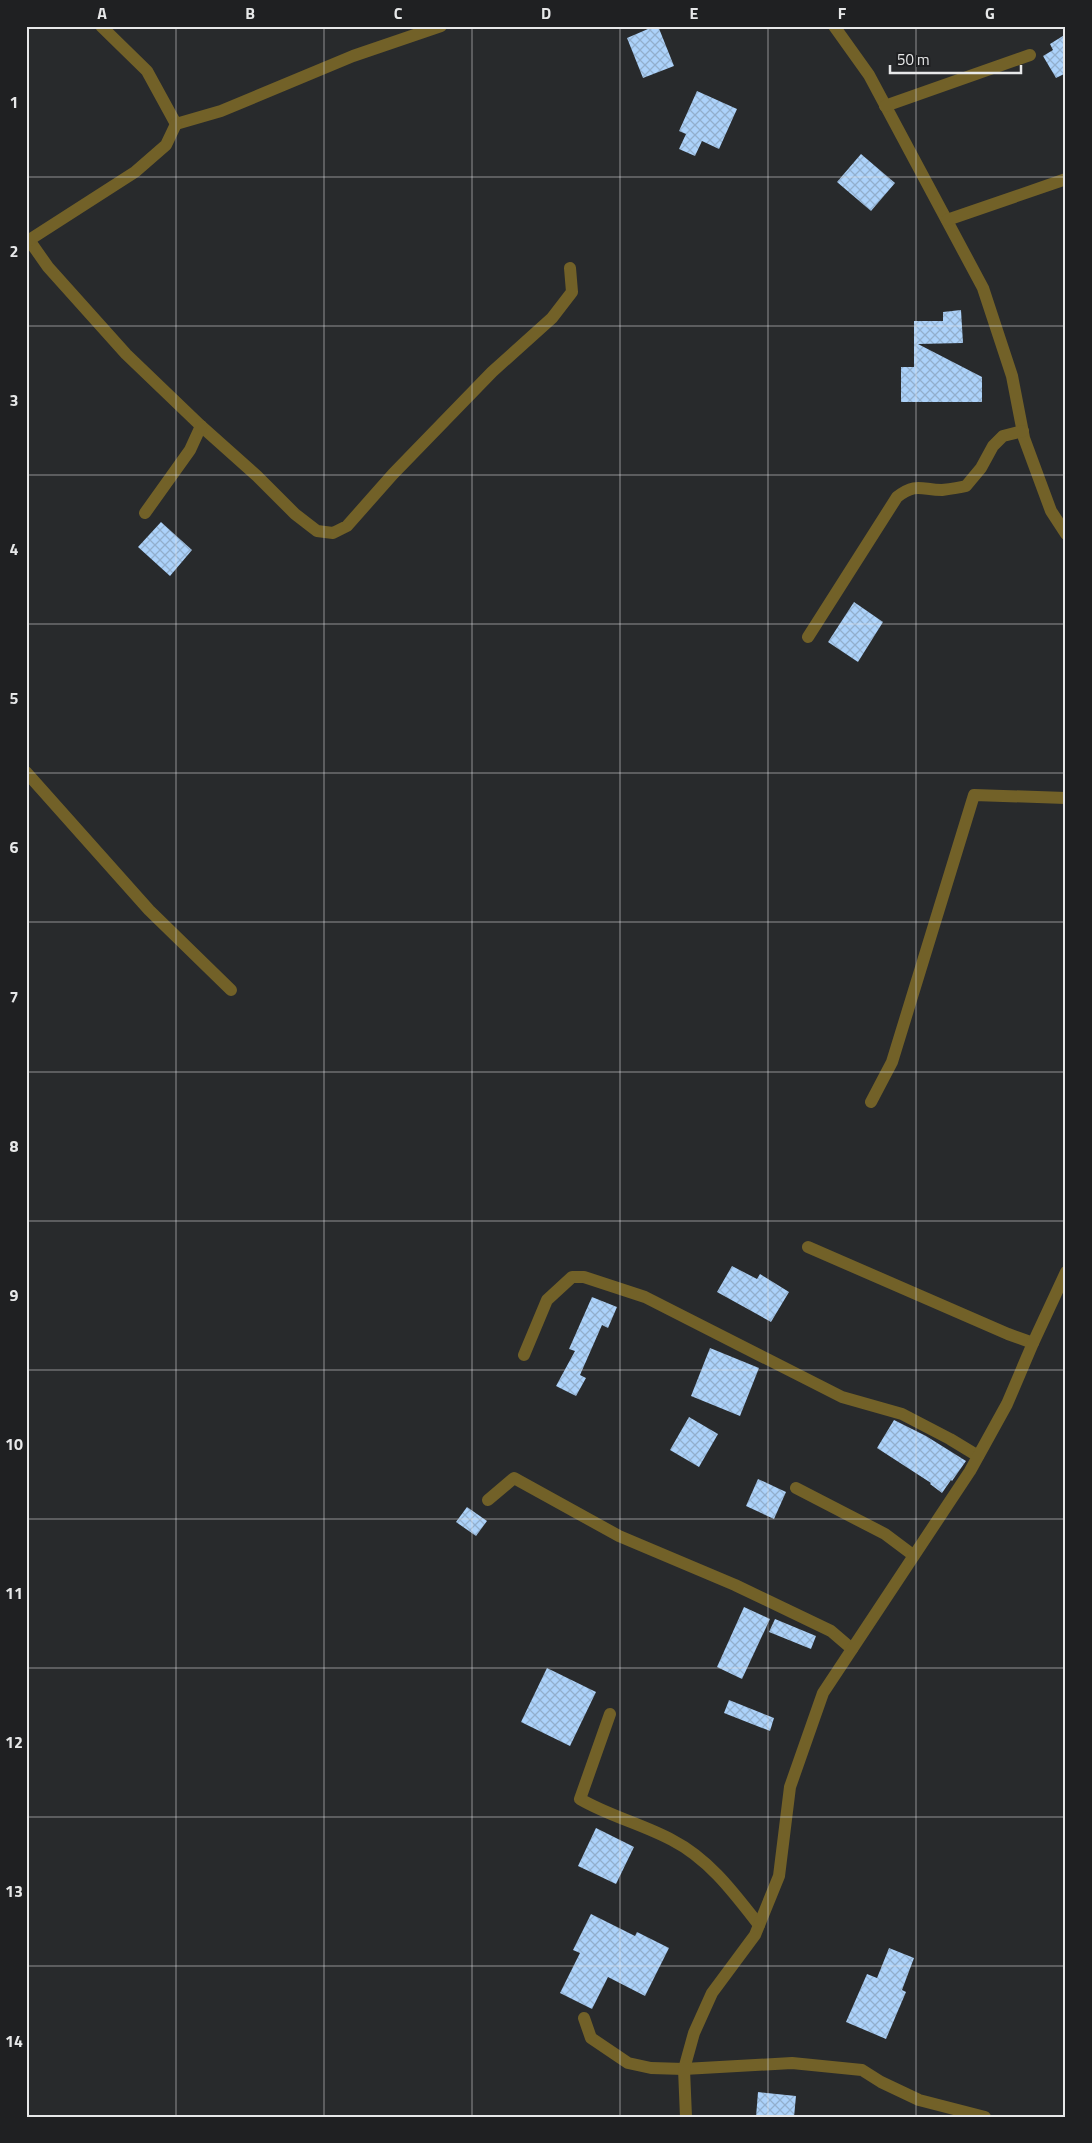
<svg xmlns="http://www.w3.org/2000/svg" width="1092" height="2143" font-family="'Titillium Web',sans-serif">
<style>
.building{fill:url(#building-cross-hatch)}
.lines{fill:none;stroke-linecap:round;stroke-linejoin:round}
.minor{stroke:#726128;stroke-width:12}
.grid{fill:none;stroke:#e7e8e9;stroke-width:1;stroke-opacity:0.55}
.neatline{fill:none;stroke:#e7e8e9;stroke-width:2}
.grid-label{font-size:16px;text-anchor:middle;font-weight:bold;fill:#e7e8e9}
</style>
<defs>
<pattern id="building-cross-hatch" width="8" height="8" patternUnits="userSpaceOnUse" patternTransform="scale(1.25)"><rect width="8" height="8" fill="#acd2fa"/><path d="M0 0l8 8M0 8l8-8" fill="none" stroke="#92afcd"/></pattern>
</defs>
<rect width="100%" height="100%" fill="#282a2c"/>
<g class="building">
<path d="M 655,26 L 658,26 L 674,66 L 643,78 L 627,38 Z"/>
<path d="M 1066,34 L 1066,73 L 1056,78 L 1043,56 L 1053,50 L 1050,44 Z"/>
<path d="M 697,91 L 737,109 L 719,149 L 702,141 L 695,156 L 679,149 L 686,134 L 679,131 Z"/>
<path d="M 861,154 L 895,183 L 871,211 L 837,182 Z"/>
<path d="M 961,310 L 963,343 L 918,344 L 982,377 L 982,402 L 901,402 L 901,367 L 914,367 L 914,321 L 943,321 L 943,312 Z"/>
<path d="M 161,522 L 192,550 L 170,576 L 138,547 Z"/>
<path d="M 854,602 L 883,622 L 858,662 L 828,642 Z"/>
<path d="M 732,1266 L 757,1279 L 760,1274 L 789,1292 L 771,1322 L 717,1292 Z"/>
<path d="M 592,1297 L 617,1307 L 608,1328 L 602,1325 L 580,1375 L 586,1378 L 576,1396 L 556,1386 L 575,1351 L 569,1349 Z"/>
<path d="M 710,1348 L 759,1368 L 740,1416 L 691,1396 Z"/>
<path d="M 689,1417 L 718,1434 L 699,1467 L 670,1450 Z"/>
<path d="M 894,1420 L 926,1436 L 966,1461 L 952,1481 L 951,1480 L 942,1493 L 930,1484 L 931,1483 L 877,1448 Z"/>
<path d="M 758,1479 L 786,1492 L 774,1519 L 746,1506 Z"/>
<path d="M 467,1507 L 487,1521 L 476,1536 L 456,1522 Z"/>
<path d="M 744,1607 L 770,1619 L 742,1679 L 717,1667 Z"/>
<path d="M 775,1619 L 816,1636 L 811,1649 L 769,1632 Z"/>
<path d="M 547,1668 L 596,1692 L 570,1746 L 521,1722 Z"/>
<path d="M 729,1700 L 774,1718 L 770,1731 L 724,1713 Z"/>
<path d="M 596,1828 L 634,1847 L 616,1884 L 578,1866 Z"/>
<path d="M 591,1914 L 635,1936 L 637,1932 L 669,1948 L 645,1996 L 608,1977 L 592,2009 L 560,1993 L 580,1953 L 573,1950 Z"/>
<path d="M 889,1948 L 914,1958 L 902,1990 L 906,1992 L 886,2039 L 846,2022 L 867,1974 L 877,1978 Z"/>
<path d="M 758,2092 L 796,2096 L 794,2117 L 756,2117 Z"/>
</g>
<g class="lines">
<g class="minor">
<path d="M 101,26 L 147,71 L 176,124"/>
<path d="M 834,26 L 869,75 L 983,288 L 1012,376 L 1024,438 L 1051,511 L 1066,534"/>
<path d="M 885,106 L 1030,55"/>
<path d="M 176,124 L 221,111 L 353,56 L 441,26"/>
<path d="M 947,220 L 1066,179"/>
<path d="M 29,240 L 48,267 L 126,354 L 201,426 L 257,476 L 295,514 L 317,531 L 333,533 L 347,526 L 393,474 L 492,372 L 552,318 L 572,292 L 570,268"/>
<path d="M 26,242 L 135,172 L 166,145 L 176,124"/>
<path d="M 145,513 L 190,450 L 201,426"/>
<path d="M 808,637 L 897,497 C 916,482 922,490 942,490 C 950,489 958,488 966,486 L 981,468 L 993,446 L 1003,436 L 1023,431"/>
<path d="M 26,772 L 149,910 L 231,990"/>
<path d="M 871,1102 L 892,1062 L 974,795 L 1066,798"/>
<path d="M 808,1247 L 1008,1334 L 1033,1343"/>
<path d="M 524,1355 L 547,1300 L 572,1277 L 584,1277 L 645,1297 L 842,1397 L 902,1414 L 950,1439 L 978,1456"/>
<path d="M 796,1488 L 885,1534 L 913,1555"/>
<path d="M 488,1500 L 514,1478 L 619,1536 L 735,1585 L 831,1631 L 852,1649"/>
<path d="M 610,1714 L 580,1799 C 609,1816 642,1824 672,1840 C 709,1859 734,1893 759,1925"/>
<path d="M 584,2018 L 591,2038 L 628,2063 L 651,2068 L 684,2069 L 792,2063 L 862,2070 L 881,2082 L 919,2100 L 985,2117"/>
<path d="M 686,2117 L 684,2069 L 694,2033 L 712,1993 L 755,1935 L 779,1876 L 790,1787 L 823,1693 L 970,1471 L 1007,1404 L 1033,1343 L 1066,1272"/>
</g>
</g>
<path class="grid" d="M 176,26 L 176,2117M 324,26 L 324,2117M 472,26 L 472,2117M 620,26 L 620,2117M 768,26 L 768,2117M 916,26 L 916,2117M 26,177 L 1066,177M 26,326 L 1066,326M 26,475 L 1066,475M 26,624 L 1066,624M 26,773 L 1066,773M 26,922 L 1066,922M 26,1072 L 1066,1072M 26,1221 L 1066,1221M 26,1370 L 1066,1370M 26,1519 L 1066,1519M 26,1668 L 1066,1668M 26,1817 L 1066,1817M 26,1966 L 1066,1966"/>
<rect width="1092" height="2143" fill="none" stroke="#1f2022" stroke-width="55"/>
<path d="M890 65v8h131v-8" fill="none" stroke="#e7e8e9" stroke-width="2.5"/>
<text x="897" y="65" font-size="15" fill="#e7e8e9" stroke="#1f2022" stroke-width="4" paint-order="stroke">50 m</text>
<rect x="28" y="28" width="1036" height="2088" class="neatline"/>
<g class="grid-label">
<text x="102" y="19">A</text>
<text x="250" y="19">B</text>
<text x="398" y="19">C</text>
<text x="546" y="19">D</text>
<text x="694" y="19">E</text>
<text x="842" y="19">F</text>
<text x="990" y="19">G</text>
<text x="14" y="108">1</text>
<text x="14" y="257">2</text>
<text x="14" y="406">3</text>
<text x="14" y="555">4</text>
<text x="14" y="704">5</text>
<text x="14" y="853">6</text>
<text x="14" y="1003">7</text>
<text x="14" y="1152">8</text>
<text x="14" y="1301">9</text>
<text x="14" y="1450">10</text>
<text x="14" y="1599">11</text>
<text x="14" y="1748">12</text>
<text x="14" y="1897">13</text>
<text x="14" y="2047">14</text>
</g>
</svg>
